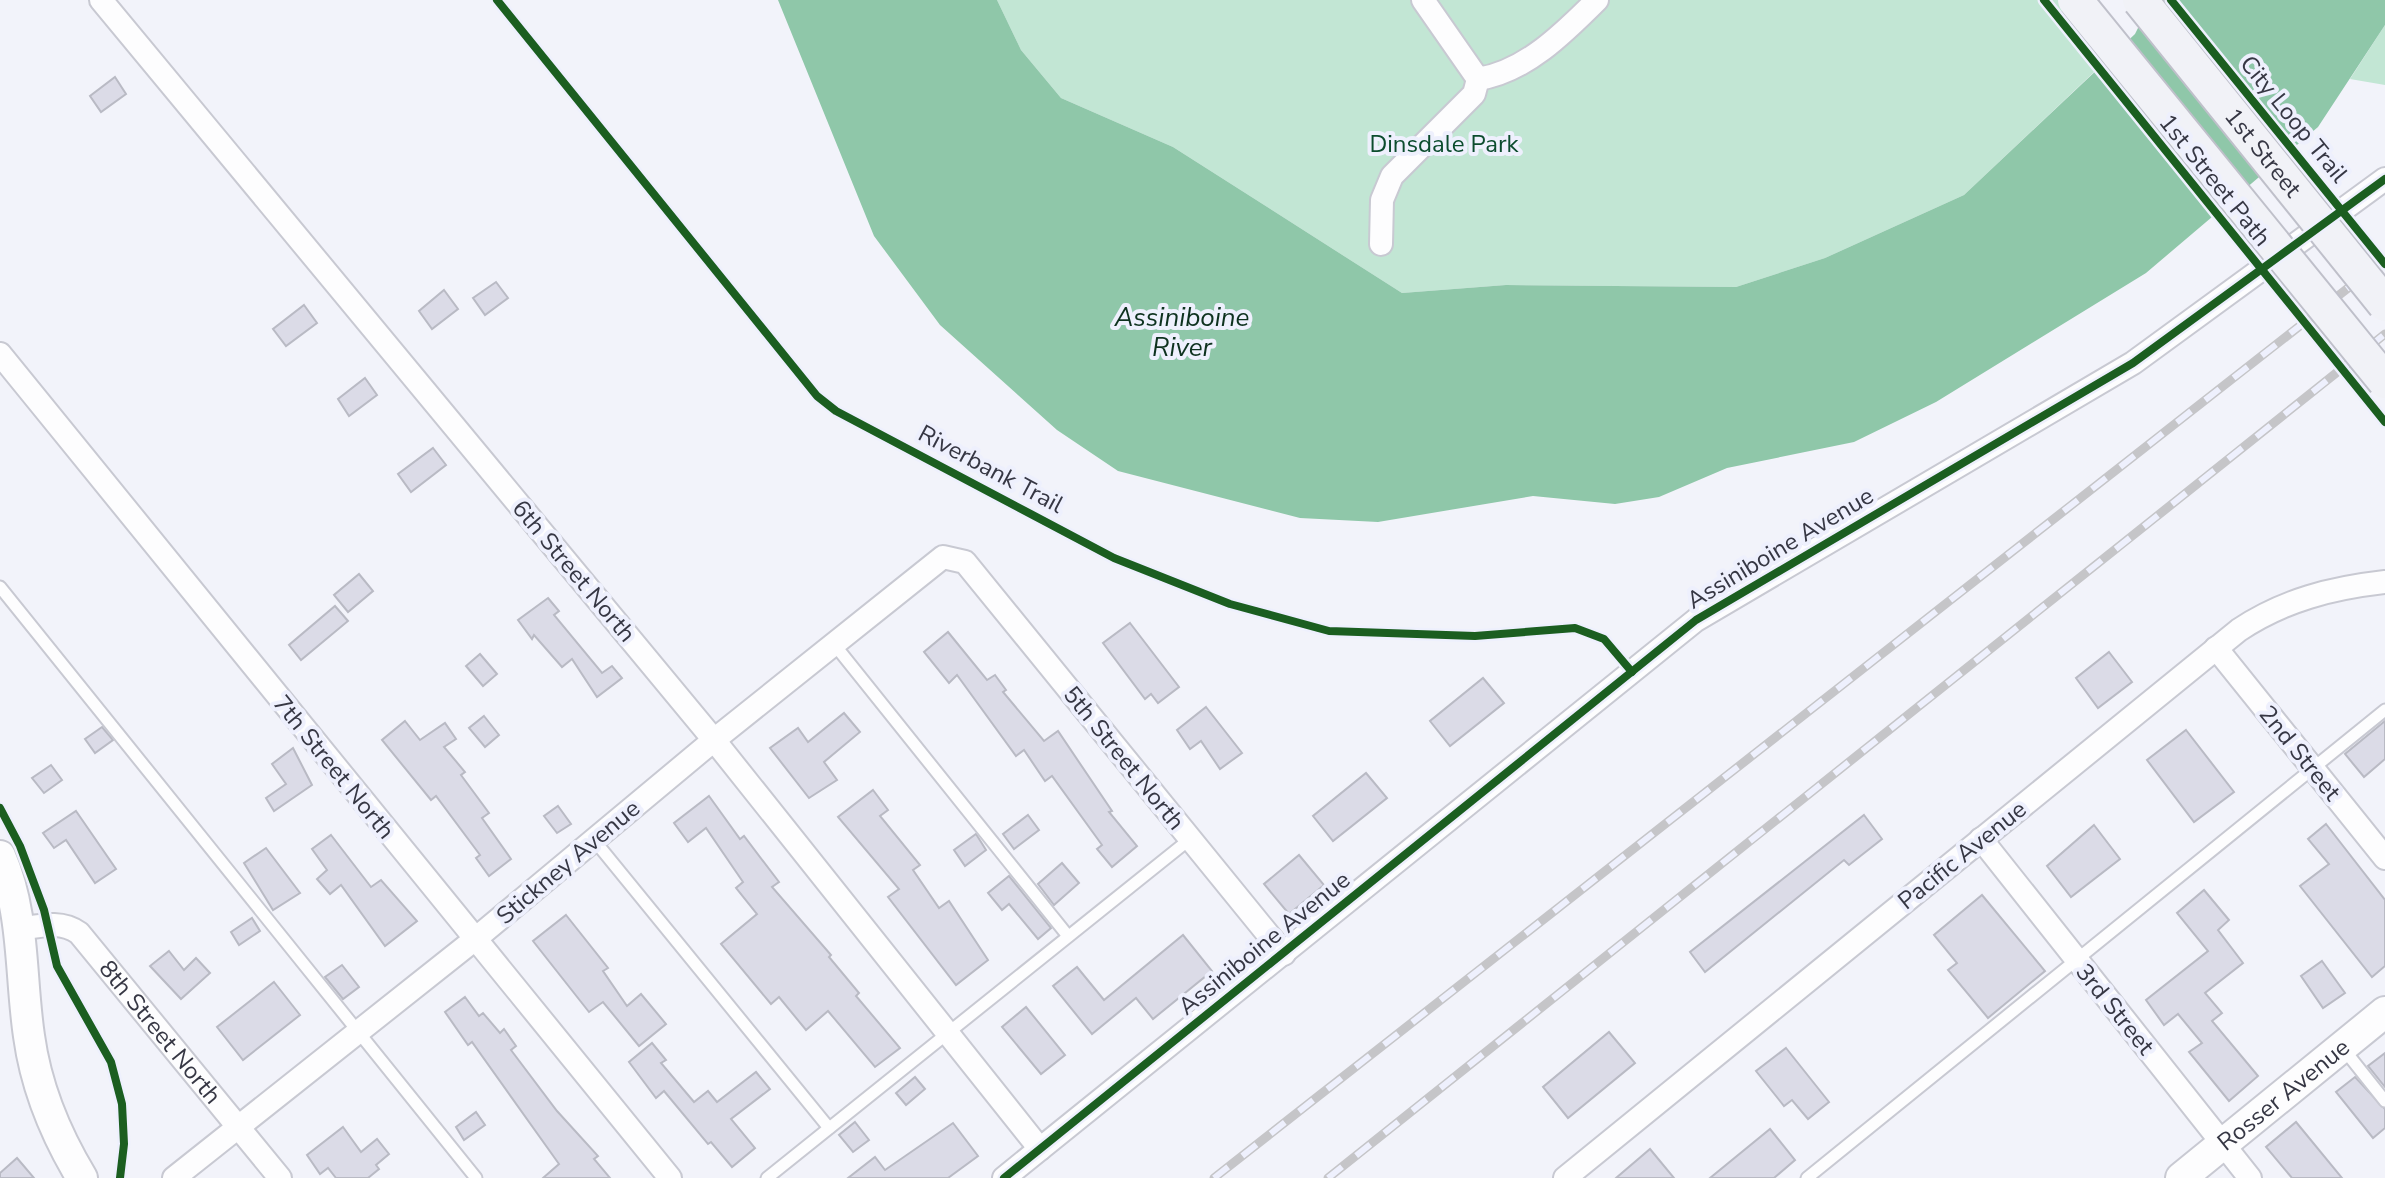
<svg xmlns="http://www.w3.org/2000/svg" width="2385" height="1178" font-family="'Nunito Sans',sans-serif">
<style>
.green{fill:#c2e6d4}
.water{fill:#8fc7a9}
.building{fill:#dbdbe7;stroke:#b9bac4;stroke-width:2}
.lines{fill:none;stroke-linecap:round;stroke-linejoin:round}
.lane-casing{stroke:#c8c9d2;stroke-width:15}
.street-casing{stroke:#c8c9d2;stroke-width:26}
.secondary-casing{stroke:#c8c9d2;stroke-width:34}
.lane{stroke:#fdfdfe;stroke-width:11}
.street{stroke:#fdfdfe;stroke-width:22}
.secondary{stroke:#fdfdfe;stroke-width:30}
.rail-casing{stroke:#c5c5c8;stroke-width:9}
.rail{stroke:#eef0fd;stroke-width:6;stroke-dasharray:18;stroke-linecap:butt}
.primary-bridge-casing{stroke:#bfc0ca;stroke-width:38;stroke-linecap:butt}
.primary-bridge{stroke:#f1f2f7;stroke-width:34}
.cycleway-casing{stroke:#eef0fd;stroke-width:13}
.cycleway{stroke:#1b5e20;stroke-width:8}
.labels{text-anchor:middle;dominant-baseline:central;stroke-width:8;stroke-linejoin:round;paint-order:stroke}
.street-label{font-size:24px;fill:#363744;stroke:#eef0fd}
.park-label{font-size:24px;fill:#0c4c2e;stroke:#eef0fd}
.water-label{font-size:26px;font-style:italic;fill:#0e321f;stroke:#eef0fd}
</style>
<rect width="100%" height="100%" fill="#f2f3fa"/>
<g class="green">
<path d="M 997,0 L 2068,0 L 2112,55 L 1964,195 L 1825,258 L 1736,287 L 1506,285 L 1402,293 L 1173,147 L 1061,98 L 1021,50 Z"/>
<path d="M 2385,25 L 2385,85 L 2350,79 Z"/>
</g>
<path class="water" d="M 778,0 L 997,0 L 1021,50 L 1061,98 L 1173,147 L 1402,293 L 1506,285 L 1736,287 L 1825,258 L 1964,195 L 2135,34 L 2152,0 L 2385,0 L 2385,25 L 2318,127 L 2146,273 L 1936,402 L 1854,442 L 1727,468 L 1659,497 L 1615,504 L 1533,496 L 1378,522 L 1300,518 L 1118,471 L 1057,430 L 940,325 L 874,236 Z"/>
<g class="building">
<path d="M 115,77 L 126,94 L 101,112 L 90,96 Z"/>
<path d="M 496,282 L 508,298 L 485,315 L 473,298 Z"/>
<path d="M 444,290 L 458,309 L 432,329 L 419,311 Z"/>
<path d="M 304,305 L 317,323 L 286,346 L 273,329 Z"/>
<path d="M 365,378 L 377,395 L 349,416 L 338,399 Z"/>
<path d="M 433,448 L 446,465 L 411,492 L 398,474 Z"/>
<path d="M 359,574 L 373,591 L 348,612 L 334,595 Z"/>
<path d="M 548,598 L 559,611 L 554,615 L 602,673 L 612,666 L 622,678 L 597,697 L 572,659 L 562,667 L 534,635 L 532,639 L 518,620 Z"/>
<path d="M 335,606 L 348,621 L 301,660 L 289,645 Z"/>
<path d="M 1130,623 L 1179,687 L 1158,703 L 1151,694 L 1145,699 L 1103,643 Z"/>
<path d="M 948,632 L 987,680 L 995,675 L 1006,690 L 1003,692 L 1044,741 L 1058,731 L 1112,811 L 1109,812 L 1137,846 L 1112,867 L 1097,849 L 1102,845 L 1052,776 L 1045,781 L 1024,750 L 1016,756 L 957,675 L 949,683 L 924,652 Z"/>
<path d="M 2109,652 L 2132,682 L 2098,708 L 2076,678 Z"/>
<path d="M 480,654 L 497,674 L 483,686 L 466,666 Z"/>
<path d="M 1483,678 L 1504,703 L 1450,746 L 1430,721 Z"/>
<path d="M 1206,707 L 1242,753 L 1220,769 L 1201,741 L 1190,749 L 1177,730 Z"/>
<path d="M 844,713 L 860,732 L 824,762 L 837,780 L 809,798 L 770,748 L 798,728 L 808,742 Z"/>
<path d="M 484,716 L 499,735 L 485,747 L 469,728 Z"/>
<path d="M 405,721 L 420,740 L 445,723 L 456,739 L 444,747 L 465,772 L 461,775 L 489,813 L 482,818 L 511,859 L 489,876 L 476,858 L 480,855 L 436,796 L 431,800 L 382,740 Z"/>
<path d="M 2385,721 L 2385,759 L 2364,777 L 2345,754 Z"/>
<path d="M 102,727 L 113,740 L 95,753 L 85,739 Z"/>
<path d="M 2186,730 L 2234,792 L 2194,822 L 2147,760 Z"/>
<path d="M 293,748 L 312,785 L 274,811 L 266,798 L 286,784 L 272,764 Z"/>
<path d="M 51,765 L 62,780 L 44,793 L 32,778 Z"/>
<path d="M 1366,773 L 1387,798 L 1333,841 L 1313,816 Z"/>
<path d="M 873,790 L 888,810 L 880,816 L 920,865 L 913,870 L 939,908 L 949,901 L 988,960 L 956,985 L 888,897 L 899,889 L 838,817 Z"/>
<path d="M 709,796 L 740,839 L 744,836 L 779,882 L 772,887 L 831,955 L 829,957 L 859,993 L 856,996 L 900,1048 L 875,1067 L 828,1011 L 806,1030 L 779,997 L 771,1004 L 721,944 L 757,914 L 736,888 L 743,882 L 706,828 L 688,842 L 674,823 Z"/>
<path d="M 558,806 L 571,824 L 557,833 L 544,816 Z"/>
<path d="M 76,811 L 116,869 L 95,883 L 66,840 L 54,848 L 43,833 Z"/>
<path d="M 1028,815 L 1039,830 L 1014,849 L 1003,834 Z"/>
<path d="M 1864,815 L 1882,839 L 1849,865 L 1844,860 L 1705,972 L 1690,952 Z"/>
<path d="M 2326,824 L 2385,900 L 2385,966 L 2372,977 L 2300,886 L 2329,864 L 2308,839 Z"/>
<path d="M 2094,825 L 2120,859 L 2071,897 L 2047,866 Z"/>
<path d="M 976,834 L 986,850 L 965,866 L 954,850 Z"/>
<path d="M 331,835 L 371,887 L 381,880 L 417,921 L 385,946 L 341,885 L 330,894 L 317,879 L 327,870 L 312,849 Z"/>
<path d="M 266,848 L 300,893 L 273,910 L 244,863 Z"/>
<path d="M 1299,855 L 1324,885 L 1289,914 L 1264,884 Z"/>
<path d="M 1062,863 L 1079,883 L 1054,905 L 1038,884 Z"/>
<path d="M 1009,876 L 1051,928 L 1038,939 L 1009,904 L 1002,910 L 988,893 Z"/>
<path d="M 2204,890 L 2229,920 L 2218,930 L 2243,963 L 2205,993 L 2222,1013 L 2212,1021 L 2258,1076 L 2229,1101 L 2189,1052 L 2202,1043 L 2178,1014 L 2164,1025 L 2146,1000 L 2208,951 L 2177,913 Z"/>
<path d="M 1982,895 L 2045,971 L 1988,1018 L 1948,970 L 1957,963 L 1934,935 Z"/>
<path d="M 566,915 L 608,968 L 603,971 L 627,1006 L 641,994 L 666,1024 L 639,1046 L 603,1002 L 589,1012 L 533,941 Z"/>
<path d="M 252,918 L 260,931 L 239,945 L 231,932 Z"/>
<path d="M 1183,935 L 1212,971 L 1153,1019 L 1136,998 L 1092,1034 L 1053,986 L 1077,967 L 1104,1000 Z"/>
<path d="M 169,951 L 184,970 L 196,958 L 210,973 L 181,999 L 150,966 Z"/>
<path d="M 2322,961 L 2345,993 L 2323,1008 L 2301,976 Z"/>
<path d="M 342,965 L 359,987 L 343,999 L 325,977 Z"/>
<path d="M 274,982 L 300,1015 L 243,1060 L 217,1027 Z"/>
<path d="M 465,997 L 479,1016 L 483,1013 L 500,1033 L 504,1029 L 516,1046 L 511,1050 L 557,1111 L 598,1156 L 594,1159 L 610,1178 L 543,1178 L 559,1164 L 472,1042 L 468,1045 L 445,1012 Z"/>
<path d="M 1026,1007 L 1065,1055 L 1041,1074 L 1002,1027 Z"/>
<path d="M 1609,1032 L 1635,1063 L 1568,1118 L 1543,1087 Z"/>
<path d="M 652,1043 L 666,1060 L 661,1063 L 694,1102 L 708,1091 L 717,1102 L 756,1072 L 770,1089 L 731,1119 L 755,1148 L 732,1167 L 711,1142 L 708,1144 L 664,1091 L 656,1098 L 629,1062 Z"/>
<path d="M 1786,1048 L 1829,1102 L 1808,1119 L 1792,1100 L 1784,1106 L 1756,1071 Z"/>
<path d="M 2385,1053 L 2385,1087 L 2368,1066 Z"/>
<path d="M 915,1077 L 925,1089 L 906,1105 L 896,1093 Z"/>
<path d="M 2355,1077 L 2385,1109 L 2385,1128 L 2373,1138 L 2336,1092 Z"/>
<path d="M 476,1112 L 485,1125 L 464,1140 L 456,1127 Z"/>
<path d="M 855,1122 L 869,1140 L 853,1152 L 839,1135 Z"/>
<path d="M 2296,1122 L 2342,1178 L 2292,1178 L 2266,1147 Z"/>
<path d="M 953,1123 L 978,1156 L 948,1178 L 848,1178 L 875,1157 L 885,1170 Z"/>
<path d="M 343,1127 L 361,1152 L 377,1139 L 389,1154 L 376,1165 L 379,1169 L 368,1178 L 336,1178 L 328,1168 L 320,1174 L 307,1155 Z"/>
<path d="M 1770,1129 L 1795,1160 L 1774,1178 L 1710,1178 Z"/>
<path d="M 1650,1149 L 1674,1178 L 1616,1178 Z"/>
<path d="M 17,1158 L 34,1178 L 0,1178 L 0,1173 Z"/>
</g>
<g class="lines">
<g class="lane-casing">
<g id="lane">
<path d="M 0,587 L 476,1178"/>
<path d="M 834,644 L 1068,936"/>
<path d="M 594,840 L 829,1128"/>
<path d="M 2342,1047 L 2385,1101"/>
<path d="M 767,1178 L 1190,839"/>
<path d="M 1807,1178 L 2385,710"/>
</g>
</g>
<g class="street-casing">
<g id="street">
<path d="M 101,0 L 714,740 L 1040,1149"/>
<path d="M 1423,0 L 1478,79 C 1525,72 1564,33 1597,0"/>
<path d="M 1381,244 L 1382,200 L 1392,176 L 1474,94 L 1478,79"/>
<path d="M 0,354 L 670,1178"/>
<path d="M 2216,648 L 2385,858"/>
<path d="M 1981,839 L 2250,1178"/>
<path id="s1" d="M 19,929 C 40,926 61,920 79,933 L 280,1178"/>
<path d="M 174,1178 L 474,940 L 714,740 L 943,557 L 965,562 L 1284,954"/>
<path d="M 1004,1178 L 1696,620 L 2133,363 L 2385,179"/>
<path d="M 1565,1178 L 2239,630 C 2284,600 2332,588 2385,582"/>
</g>
</g>
<g class="secondary-casing">
<g id="secondary">
<path d="M 0,856 C 25,913 20,976 29,1036 C 36,1087 56,1135 82,1178"/>
<path id="s2" d="M 2181,1178 L 2385,1012"/>
</g>
</g>
<use href="#lane" class="lane"/>
<use href="#street" class="street"/>
<use href="#secondary" class="secondary"/>
<g class="rail-casing">
<g id="rail">
<path d="M 1214,1178 L 2385,259"/>
<path d="M 1328,1178 L 2385,334"/>
</g>
</g>
<use href="#rail" class="rail"/>
<g class="primary-bridge-casing">
<g id="primary-bridge">
<path d="M 2075,0 L 2385,381"/>
<path id="s3" d="M 2140,0 L 2385,304"/>
</g>
</g>
<use href="#primary-bridge" class="primary-bridge"/>
<g class="cycleway-casing">
<g id="cycleway">
<path d="M 497,0 L 817,396 L 836,411 L 1114,558 L 1230,604 L 1329,631 L 1475,636 L 1575,628 L 1604,639 L 1632,672"/>
<path d="M 2044,0 L 2385,422"/>
<path d="M 2171,0 L 2385,264"/>
<path d="M 0,808 L 20,846 L 44,910 L 57,966 L 111,1062 L 122,1104 L 124,1144 L 120,1178"/>
<path d="M 1004,1178 L 1696,620 L 2133,363 L 2385,179"/>
</g>
</g>
<use href="#cycleway" class="cycleway"/>
</g>
<g class="labels">
<g class="street-label">
<text transform="translate(2294 119) rotate(51)">City Loop Trail</text>
<text stroke="none"><textPath href="#s3" startOffset="196">1st Street</textPath></text>
<text transform="translate(2215 180) rotate(51)">1st Street Path</text>
<text transform="translate(991 469) rotate(28)">Riverbank Trail</text>
<text transform="translate(1780 548) rotate(-31)">Assiniboine Avenue</text>
<text transform="translate(574 571) rotate(50)">6th Street North</text>
<text transform="translate(2300 753) rotate(51)">2nd Street</text>
<text transform="translate(1124 758) rotate(51)">5th Street North</text>
<text transform="translate(334 767) rotate(51)">7th Street North</text>
<text transform="translate(1962 855) rotate(-39)">Pacific Avenue</text>
<text transform="translate(568 862) rotate(-40)">Stickney Avenue</text>
<text transform="translate(1264 943) rotate(-39)">Assiniboine Avenue</text>
<text transform="translate(2115 1009) rotate(51)">3rd Street</text>
<text stroke="none"><textPath href="#s1" startOffset="190">8th Street North</textPath></text>
<text stroke="none"><textPath href="#s2" startOffset="132">Rosser Avenue</textPath></text>
</g>
<g class="park-label">
<text x="1444" y="144">Dinsdale Park</text>
</g>
<g class="water-label">
<text x="1182" y="317">Assiniboine<tspan x="1182" dy="30">River</tspan></text>
</g>
</g>
</svg>
